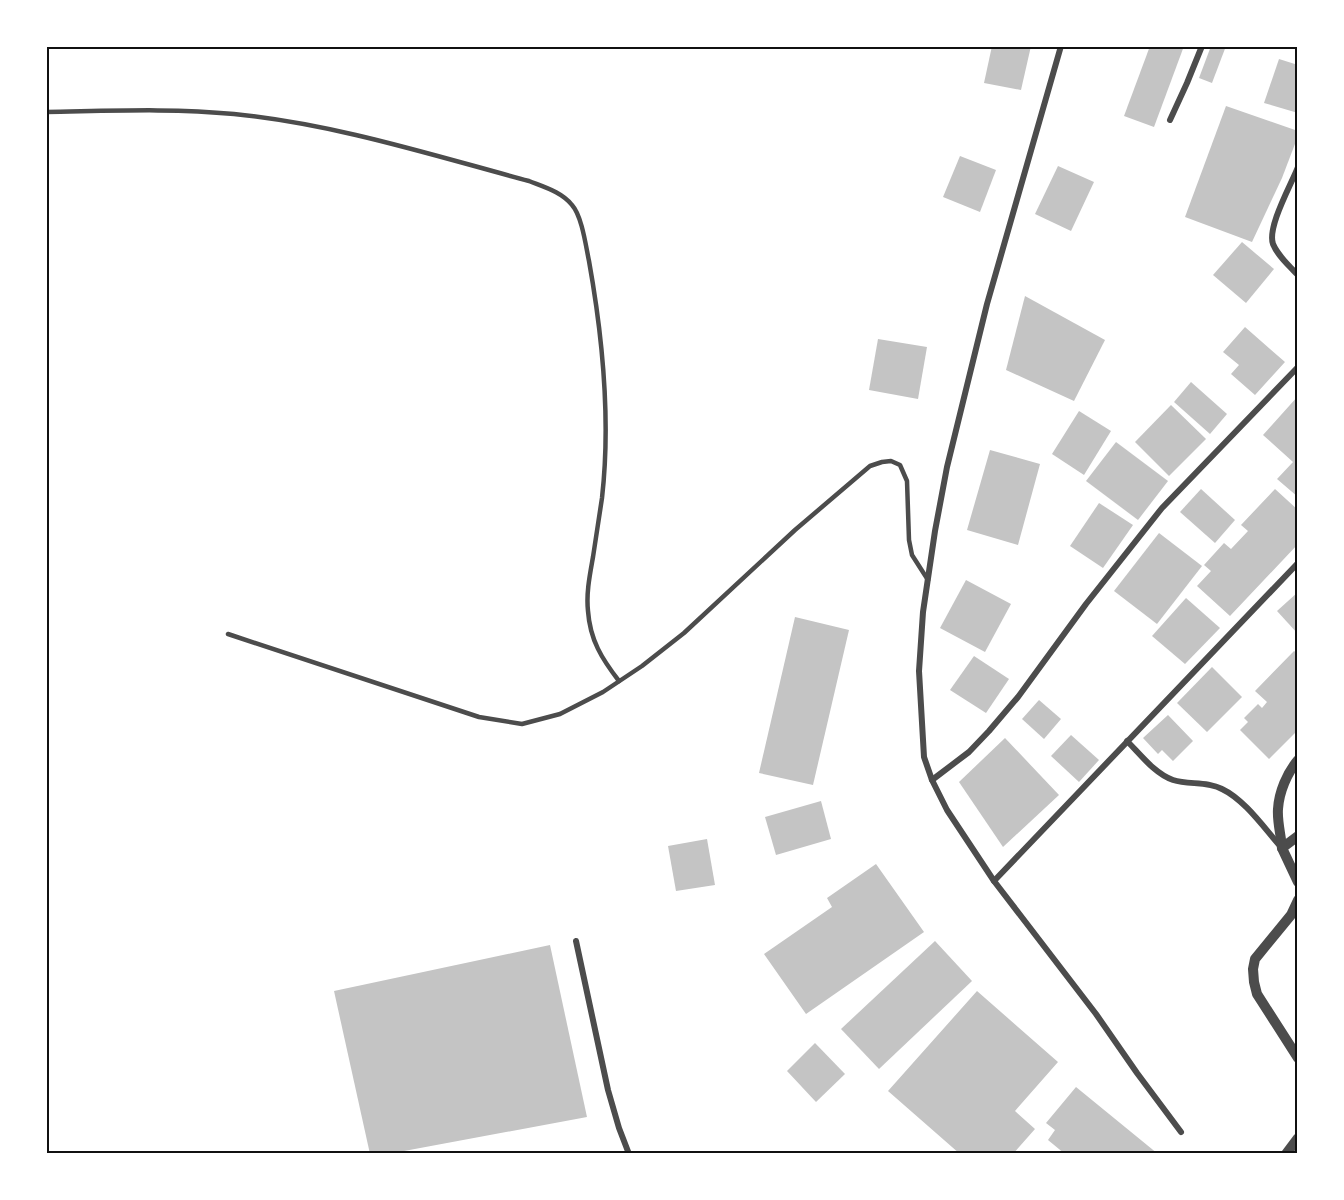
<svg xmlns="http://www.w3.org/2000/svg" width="1344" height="1200" font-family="Cabin,sans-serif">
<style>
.building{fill:#c4c4c4}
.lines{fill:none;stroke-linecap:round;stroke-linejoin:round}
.service{stroke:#4c4c4c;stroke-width:4.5}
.minor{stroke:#4c4c4c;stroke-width:6}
.tertiary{stroke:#4c4c4c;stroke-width:10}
.neatline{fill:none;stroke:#111;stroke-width:2}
</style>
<rect width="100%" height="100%" fill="#fff"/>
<g class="building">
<path d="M 992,46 L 1031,46 L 1021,90 L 984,83 Z"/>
<path d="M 1150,46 L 1184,46 L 1154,127 L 1124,116 Z"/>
<path d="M 1211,46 L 1226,46 L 1212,83 L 1199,78 Z"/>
<path d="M 1279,59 L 1298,65 L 1298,113 L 1264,103 Z"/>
<path d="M 1226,106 L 1298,131 L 1298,136 L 1282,178 L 1252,242 L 1185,217 Z"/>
<path d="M 960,156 L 996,170 L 980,212 L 943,197 Z"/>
<path d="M 1058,166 L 1094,182 L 1071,231 L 1035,214 Z"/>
<path d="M 1242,242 L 1274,269 L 1246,303 L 1213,275 Z"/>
<path d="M 1025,296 L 1105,340 L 1074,401 L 1006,370 Z"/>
<path d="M 1245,327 L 1285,362 L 1255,395 L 1231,374 L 1239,365 L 1223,352 Z"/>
<path d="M 878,339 L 927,347 L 918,399 L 869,390 Z"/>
<path d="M 1191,382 L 1227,414 L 1210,434 L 1174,402 Z"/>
<path d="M 1298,396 L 1298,497 L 1277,479 L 1293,462 L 1263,435 Z"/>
<path d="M 1171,405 L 1206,439 L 1169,476 L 1135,442 Z"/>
<path d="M 1079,411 L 1111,431 L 1084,475 L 1052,454 Z"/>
<path d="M 1116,442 L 1168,481 L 1138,520 L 1086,481 Z"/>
<path d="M 990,450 L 1040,464 L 1018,545 L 967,530 Z"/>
<path d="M 1201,489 L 1235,520 L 1215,543 L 1180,512 Z"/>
<path d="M 1275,489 L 1298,510 L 1298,544 L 1230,616 L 1197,586 L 1211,571 L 1204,565 L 1224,543 L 1231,549 L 1248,531 L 1241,525 Z"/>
<path d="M 1099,503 L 1133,525 L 1103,568 L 1070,546 Z"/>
<path d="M 1159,533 L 1202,566 L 1157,624 L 1114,591 Z"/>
<path d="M 966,580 L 1011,604 L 985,652 L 940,628 Z"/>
<path d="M 1298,592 L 1298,634 L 1277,611 Z"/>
<path d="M 1186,598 L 1220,628 L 1185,664 L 1152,636 Z"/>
<path d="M 795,617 L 849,630 L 813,785 L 759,773 Z"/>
<path d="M 1294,651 L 1298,654 L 1298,730 L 1269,759 L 1240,730 L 1248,722 L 1244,718 L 1258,704 L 1262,708 L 1267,702 L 1255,691 Z"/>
<path d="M 974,656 L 1009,679 L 986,713 L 950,690 Z"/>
<path d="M 1212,667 L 1242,697 L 1207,732 L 1177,703 Z"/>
<path d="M 1039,700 L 1061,719 L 1044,739 L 1022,719 Z"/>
<path d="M 1168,715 L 1193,741 L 1173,761 L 1162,750 L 1158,754 L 1143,738 Z"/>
<path d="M 1071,735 L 1099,760 L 1079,782 L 1051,756 Z"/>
<path d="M 1005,738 L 1059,795 L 1003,847 L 959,782 Z"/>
<path d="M 821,801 L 831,839 L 776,855 L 765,817 Z"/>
<path d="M 707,839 L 715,885 L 676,891 L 668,846 Z"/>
<path d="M 876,864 L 924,932 L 806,1014 L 764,954 L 832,907 L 827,898 Z"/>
<path d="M 935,941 L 972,981 L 879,1069 L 841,1029 Z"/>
<path d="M 550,945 L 587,1117 L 388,1154 L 370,1154 L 334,991 Z"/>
<path d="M 977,991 L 1058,1062 L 1015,1111 L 1035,1129 L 1013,1154 L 960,1154 L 888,1091 Z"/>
<path d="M 815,1043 L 845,1074 L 816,1102 L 787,1071 Z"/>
<path d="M 1076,1087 L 1158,1154 L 1065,1154 L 1048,1140 L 1055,1130 L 1046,1123 Z"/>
</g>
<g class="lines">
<g class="service">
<path d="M 46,112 C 109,111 172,108 234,114 C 335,124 432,155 529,181 C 544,187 562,192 572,205 C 582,216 586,247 589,261 C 603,339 611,419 602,498 C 599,518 596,537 593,557 C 590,574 586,593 588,611 C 590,640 602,659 619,681"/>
<path d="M 228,634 L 479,717 L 522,724 L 560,714 L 603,692 L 642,666 L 684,633 L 795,530 L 870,466 L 882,462 L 891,461 L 900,465 L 907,481 L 909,540 L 912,555 L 928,580"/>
</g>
<g class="minor">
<path d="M 1061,46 L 987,304 L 947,467 L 935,531 L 923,612 L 919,671 L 924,757 L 932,780 L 947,810 L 994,881 L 1096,1014 L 1137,1073 L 1181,1132"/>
<path d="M 1170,120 L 1187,83 L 1202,46"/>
<path d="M 1298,167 C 1291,185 1267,227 1273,244 C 1278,256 1289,266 1298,275"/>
<path d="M 1127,741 C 1140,754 1155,774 1173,780 C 1189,785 1207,781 1222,789 C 1245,800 1264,828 1281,847"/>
<path d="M 932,780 L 969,752 L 989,731 L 1018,697 L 1086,604 L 1162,508 L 1298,367"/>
<path d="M 994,881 L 1298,563"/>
<path d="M 576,941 L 608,1090 L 619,1128 L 629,1154"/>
</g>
<g class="tertiary">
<path d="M 1298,836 L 1282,848 L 1298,882"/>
<path d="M 1282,848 C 1281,835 1277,821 1278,809 C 1279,792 1287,773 1298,760"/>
<path d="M 1298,900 L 1291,915 L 1255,959 L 1253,969 L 1254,982 L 1257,994 L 1298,1058"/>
<path d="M 1286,1154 L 1298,1138"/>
</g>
</g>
<rect width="1344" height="1200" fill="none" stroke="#ffffff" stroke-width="96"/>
<rect x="48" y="48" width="1248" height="1104" class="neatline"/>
</svg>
